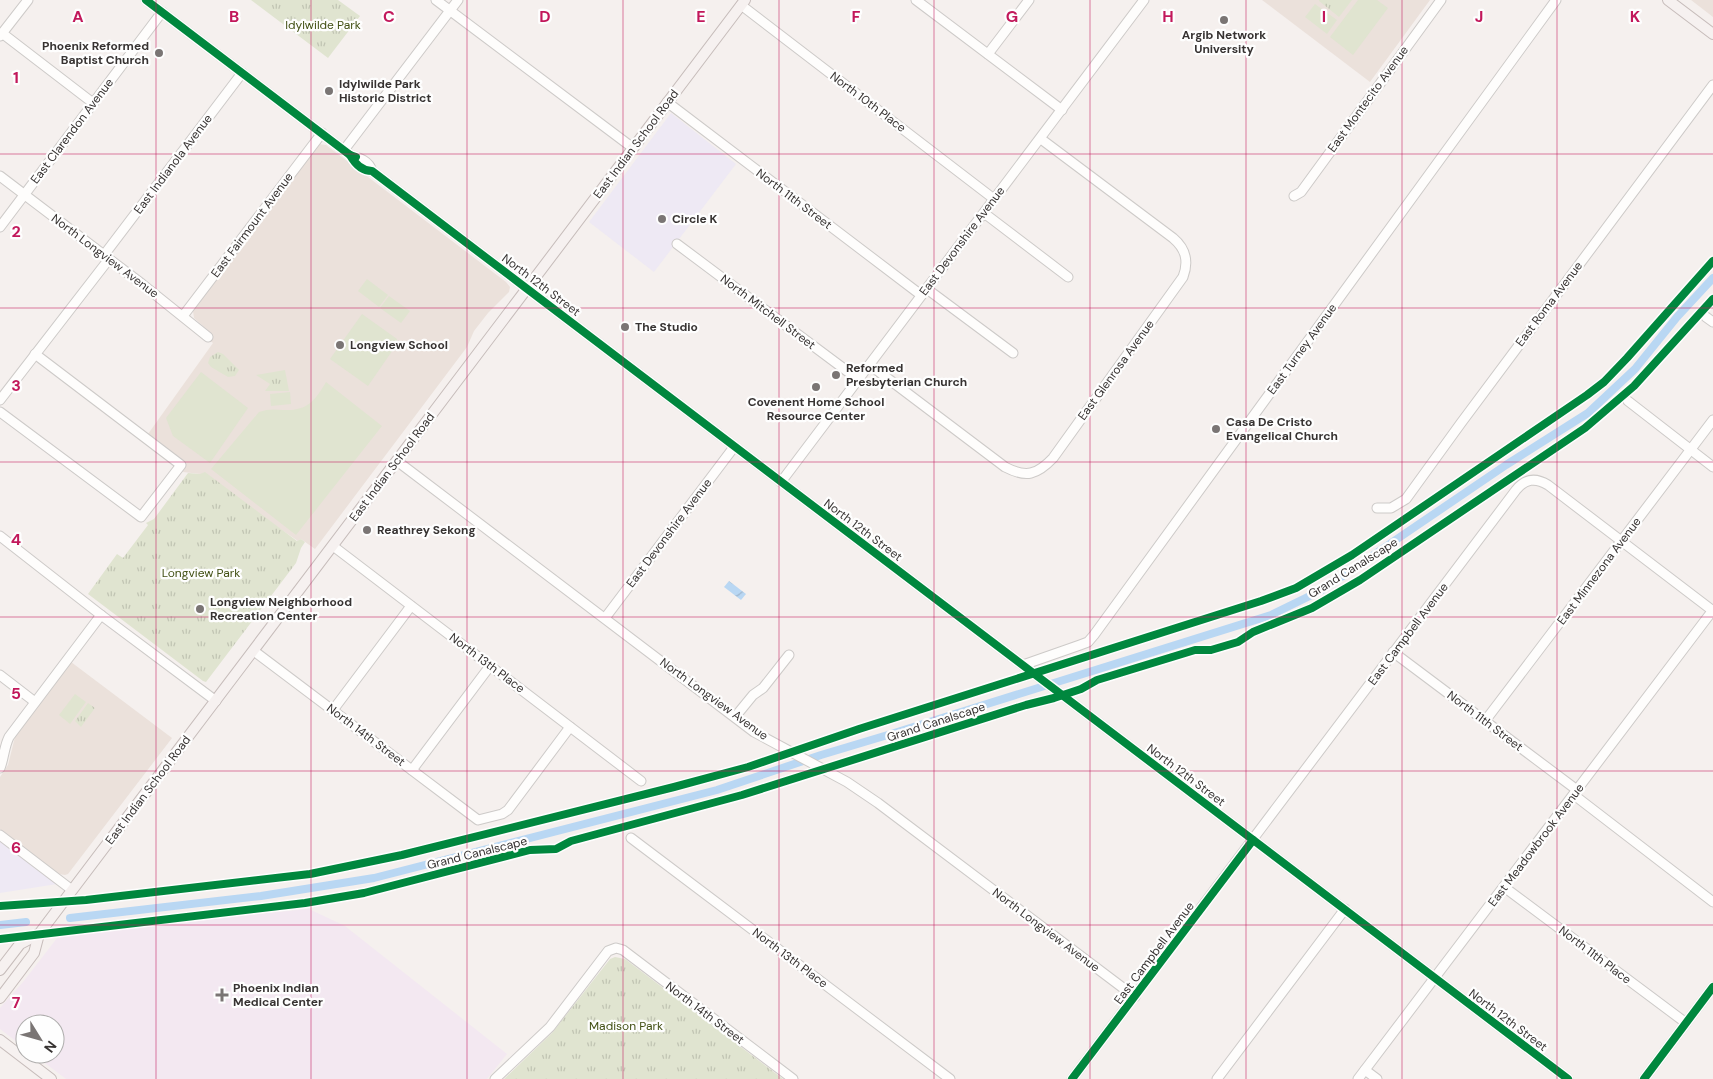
<svg xmlns="http://www.w3.org/2000/svg" width="1713" height="1079" font-family="'DM Sans',sans-serif">
<style>
.commercial{fill:#eee9f4}
.built{fill:#ebe1db}
.medical{fill:#f3e8f1}
.grass{fill:#e0e4d0}
.park{fill:url(#park-tufts)}
.water{fill:url(#water-waves)}
.lines{fill:none;stroke-linecap:round;stroke-linejoin:round}
.canal{stroke:#b9d7f3;stroke-width:8}
.minor-casing{stroke:#cdcac8;stroke-width:11}
.major-casing{stroke:#c6bcba;stroke-width:12}
.minor{stroke:#fefdfc;stroke-width:9}
.major{stroke:#f6f1f0;stroke-width:10}
.cycleway-casing{stroke:#fefefe;stroke-width:11}
.cycleway{stroke:#00873e;stroke-width:8}
.grid{fill:none;stroke:#c2185b;stroke-width:1;stroke-opacity:0.55}
.poi-dot{fill:#7a7574;stroke:#fefefe;stroke-width:2}
.labels{text-anchor:middle;dominant-baseline:central;stroke-width:4.5;stroke-linejoin:round;paint-order:stroke}
.park-label{font-size:12px;fill:#425014;stroke:#fefefe}
.poi-label{font-size:12px;font-weight:bold;fill:#373332;stroke:#fefefe;text-anchor:start}
.street-label{font-size:12px;fill:#373332;stroke:#fefefe}
.grid-label{font-size:16px;text-anchor:middle;font-weight:bold;fill:#c2185b;stroke:#fefefe;stroke-width:4.5;stroke-linejoin:round;paint-order:stroke}
</style>
<defs>
<pattern id="park-tufts" width="24" height="20" patternUnits="userSpaceOnUse" patternTransform="scale(1.25)"><rect width="24" height="20" fill="#e0e4d0"/><path d="M3 7l-1-3M5 7V3M7 7l1-3M15 17l-1-3M17 17v-4M19 17l1-3" fill="none" stroke="#c1c4b3"/></pattern>
<pattern id="water-waves" width="16" height="10" patternUnits="userSpaceOnUse" patternTransform="scale(1.25)"><rect width="16" height="10" fill="#b9d7f3"/><path d="M0 5q4-4 8 0t8 0" fill="none" stroke="#a0b9d1"/></pattern>
</defs>
<rect width="100%" height="100%" fill="#f5f0ee"/>
<g class="commercial">
<path d="M 671,113 L 736,164 L 654,272 L 589,222 Z"/>
<path d="M 0,840 L 57,884 L 0,893 Z"/>
</g>
<g class="built">
<path d="M 1262,0 L 1430,0 L 1370,82 Z"/>
<path d="M 1691,0 L 1713,0 L 1713,17 Z"/>
<path d="M 319,144 L 326,145 L 506,282 L 510,287 L 509,292 L 488,313 L 474,331 L 467,347 L 315,549 L 301,539 L 298,541 L 200,474 L 183,472 L 184,467 L 179,457 L 148,434 L 213,343 L 210,341 L 212,338 L 212,334 L 194,318 L 193,311 Z"/>
<path d="M 71,662 L 172,738 L 68,874 L 65,875 L 59,874 L 0,829 L 0,777 L 8,765 L 15,737 Z"/>
</g>
<path class="medical" d="M 309,909 L 345,926 L 507,1054 L 487,1079 L 66,1079 L 33,1054 L 55,1054 L 55,1024 L 25,1024 L 25,1048 L 0,1029 L 0,1008 L 23,982 L 61,933 Z"/>
<g class="grass">
<path d="M 1358,0 L 1377,0 L 1388,8 L 1353,55 L 1330,37 Z"/>
<path d="M 1315,4 L 1337,20 L 1327,34 L 1305,17 Z"/>
<path d="M 367,279 L 388,295 L 379,307 L 358,291 Z"/>
<path d="M 389,296 L 410,311 L 401,323 L 380,308 Z"/>
<path d="M 362,314 L 397,339 L 397,344 L 368,386 L 330,359 Z"/>
<path d="M 201,372 L 248,408 L 210,463 L 173,436 L 166,418 Z"/>
<path d="M 326,382 L 382,426 L 296,535 L 211,469 L 259,412 C 267,409 274,409 283,410 C 307,411 314,402 326,382 Z"/>
<path d="M 290,392 L 291,404 L 271,406 L 270,394 Z"/>
<path d="M 75,694 L 86,702 L 70,724 L 59,715 Z"/>
</g>
<g class="park">
<path d="M 251,0 L 338,0 L 360,16 L 328,58 Z"/>
<path d="M 1319,0 L 1352,0 L 1339,17 L 1319,1 Z"/>
<path d="M 218,352 L 223,354 L 239,370 L 235,376 L 228,377 L 211,367 L 208,363 L 210,357 Z"/>
<path d="M 285,370 L 289,391 L 265,391 L 270,384 L 256,375 Z"/>
<path d="M 205,472 L 297,541 L 301,539 L 305,542 L 301,548 L 296,563 L 206,682 L 203,681 L 88,594 L 117,554 L 123,558 L 148,525 L 146,523 L 154,519 L 188,473 L 200,474 Z"/>
<path d="M 88,703 L 95,708 L 81,727 L 75,721 Z"/>
<path d="M 615,957 L 625,959 L 783,1079 L 504,1079 L 552,1033 L 610,959 Z"/>
</g>
<path class="water" d="M 729,581 L 746,594 L 741,600 L 724,587 Z"/>
<g class="lines">
<g class="canal">
<path d="M 70,918 L 261,896 L 374,878 L 717,790 L 821,755 L 891,734 L 1271,615 L 1322,590 L 1506,465 L 1588,413 L 1635,369 L 1677,317 L 1713,278"/>
<path d="M 0,925 L 26,922"/>
</g>
<g class="minor-casing">
<g id="minor">
<path d="M 146,0 L 350,155 C 360,158 369,161 372,171"/>
<path d="M 436,0 L 633,148"/>
<path d="M 916,0 L 1062,110"/>
<path d="M 741,5 L 994,199"/>
<path d="M 2,33 L 93,103"/>
<path d="M 0,36 L 28,0"/>
<path d="M 988,54 L 1029,0"/>
<path d="M 667,102 L 921,295"/>
<path d="M 344,150 L 458,0"/>
<path d="M 350,155 C 355,164 362,171 372,171 L 526,288 L 1568,1079"/>
<path d="M 0,176 L 142,284 L 208,337"/>
<path d="M 1294,196 L 1301,192 L 1441,0"/>
<path d="M 984,213 L 1068,277"/>
<path d="M 0,227 L 162,12"/>
<path d="M 677,244 L 859,380"/>
<path d="M 104,255 L 242,73"/>
<path d="M 927,289 L 1013,353"/>
<path d="M 183,316 L 322,133"/>
<path d="M 1706,317 L 1713,322"/>
<path d="M 870,365 L 1005,467 C 1026,478 1037,475 1053,458 L 1183,277 C 1189,261 1186,249 1173,238 L 1041,139"/>
<path d="M 0,400 L 109,259"/>
<path d="M 1628,401 L 1713,467"/>
<path d="M 0,412 L 141,517 L 181,465 L 35,354"/>
<path d="M 397,461 L 754,732 L 847,782 L 878,803 L 1135,997"/>
<path d="M 781,482 L 1144,0"/>
<path d="M 1377,508 L 1391,508 L 1406,499 L 1461,423 L 1713,85"/>
<path d="M 0,536 L 101,615 L 216,701"/>
<path d="M 333,546 L 641,781"/>
<path d="M 605,618 L 734,447"/>
<path d="M 254,651 L 478,820 L 502,814 L 508,810 L 570,727"/>
<path d="M 1393,652 L 1577,790"/>
<path d="M 1023,665 L 1080,645 L 1088,642 L 1094,635 L 1556,0"/>
<path d="M 0,675 L 35,702"/>
<path d="M 333,710 L 411,606"/>
<path d="M 735,717 L 753,695 L 763,688 L 789,655"/>
<path d="M 1485,721 L 1713,420"/>
<path d="M 0,768 C 4,758 4,747 9,737 L 101,615"/>
<path d="M 412,770 L 490,666"/>
<path d="M 1574,795 L 1713,902"/>
<path d="M 0,835 L 72,890"/>
<path d="M 631,838 L 950,1079"/>
<path d="M 1504,887 L 1686,1023"/>
<path d="M 1365,1070 L 1377,1079"/>
<path d="M 495,1079 L 550,1027 L 608,951 L 616,948 L 623,950 L 793,1079"/>
<path d="M 1072,1079 L 1516,490 C 1525,479 1535,477 1548,485 L 1713,611"/>
<path d="M 1217,1079 L 1345,909"/>
<path d="M 1358,1079 L 1713,610"/>
<path d="M 1644,1079 L 1713,987"/>
</g>
</g>
<g class="major-casing">
<g id="major">
<path d="M 1668,0 L 1713,34"/>
<path d="M 0,970 L 20,944 L 39,934"/>
<path d="M 0,998 L 34,953 L 39,934 L 745,0"/>
<path d="M 0,1040 L 51,1079"/>
</g>
</g>
<use href="#minor" class="minor"/>
<use href="#major" class="major"/>
<g class="cycleway-casing">
<g id="cycleway">
<path d="M 146,0 L 350,155 L 356,157"/>
<path d="M 350,155 C 355,164 362,171 372,171 L 526,288 L 1568,1079"/>
<path d="M 0,906 L 86,900 L 310,874 L 402,855 L 674,787 L 748,767 L 859,729 L 1261,601 L 1296,588 L 1352,555 L 1587,395 L 1604,382 L 1627,358 L 1713,261"/>
<path d="M 0,939 L 305,903 L 364,893 L 530,850 L 556,849 L 571,841 L 742,795 L 1026,705 L 1054,698 L 1081,689 L 1097,680 L 1195,650 L 1211,650 L 1238,642 L 1253,632 L 1312,608 L 1360,580 L 1585,428 L 1634,386 L 1713,299"/>
<path d="M 1072,1079 L 1253,840"/>
<path d="M 1644,1079 L 1713,987"/>
</g>
</g>
<use href="#cycleway" class="cycleway"/>
</g>
<path class="grid" d="M 156,0 L 156,1079M 311,0 L 311,1079M 467,0 L 467,1079M 623,0 L 623,1079M 779,0 L 779,1079M 934,0 L 934,1079M 1090,0 L 1090,1079M 1246,0 L 1246,1079M 1402,0 L 1402,1079M 1557,0 L 1557,1079M 0,154 L 1713,154M 0,308 L 1713,308M 0,462 L 1713,462M 0,617 L 1713,617M 0,771 L 1713,771M 0,925 L 1713,925"/>
<g class="poi-dot">
<circle cx="1224" cy="20" r="5"/>
<circle cx="159" cy="53" r="5"/>
<circle cx="329" cy="91" r="5"/>
<circle cx="662" cy="219" r="5"/>
<circle cx="625" cy="327" r="5"/>
<circle cx="340" cy="345" r="5"/>
<circle cx="836" cy="375" r="5"/>
<circle cx="816" cy="387" r="5"/>
<circle cx="1216" cy="429" r="5"/>
<circle cx="367" cy="530" r="5"/>
<circle cx="200" cy="609" r="5"/>
<path d="M219.5 987.5h5v5h5v5h-5v5h-5v-5h-5v-5h5z"/>
</g>
<g class="labels">
<g class="park-label">
<text x="323" y="25">Idylwilde Park</text>
<text x="201" y="573">Longview Park</text>
<text x="626" y="1026">Madison Park</text>
</g>
<g class="poi-label">
<text x="1224" y="35" text-anchor="middle">Argib Network<tspan x="1224" dy="14">University</tspan></text>
<text x="149" y="46" text-anchor="end">Phoenix Reformed<tspan x="149" dy="14">Baptist Church</tspan></text>
<text x="339" y="84">Idylwilde Park<tspan x="339" dy="14">Historic District</tspan></text>
<text x="672" y="219">Circle K</text>
<text x="635" y="327">The Studio</text>
<text x="350" y="345">Longview School</text>
<text x="846" y="368">Reformed<tspan x="846" dy="14">Presbyterian Church</tspan></text>
<text x="816" y="402" text-anchor="middle">Covenent Home School<tspan x="816" dy="14">Resource Center</tspan></text>
<text x="1226" y="422">Casa De Cristo<tspan x="1226" dy="14">Evangelical Church</tspan></text>
<text x="377" y="530">Reathrey Sekong</text>
<text x="210" y="602">Longview Neighborhood<tspan x="210" dy="14">Recreation Center</tspan></text>
<text x="233" y="988">Phoenix Indian<tspan x="233" dy="14">Medical Center</tspan></text>
</g>
<g class="street-label">
<text transform="translate(1368 99) rotate(-54)">East Montecito Avenue</text>
<text transform="translate(868 102) rotate(37)">North 10th Place</text>
<text transform="translate(72 131) rotate(-53)">East Clarendon Avenue</text>
<text transform="translate(636 144) rotate(-53)">East Indian School Road</text>
<text transform="translate(173 164) rotate(-53)">East Indianola Avenue</text>
<text transform="translate(794 199) rotate(37)">North 11th Street</text>
<text transform="translate(252 225) rotate(-53)">East Fairmount Avenue</text>
<text transform="translate(962 241) rotate(-53)">East Devonshire Avenue</text>
<text transform="translate(105 256) rotate(37)">North Longview Avenue</text>
<text transform="translate(541 285) rotate(37)">North 12th Street</text>
<text transform="translate(1549 304) rotate(-53)">East Roma Avenue</text>
<text transform="translate(768 312) rotate(37)">North Mitchell Street</text>
<text transform="translate(1302 349) rotate(-54)">East Turney Avenue</text>
<text transform="translate(1116 370) rotate(-54)">East Glenrosa Avenue</text>
<text transform="translate(392 467) rotate(-53)">East Indian School Road</text>
<text transform="translate(863 530) rotate(37)">North 12th Street</text>
<text transform="translate(669 533) rotate(-53)">East Devonshire Avenue</text>
<text transform="translate(1353 568) rotate(-32)">Grand Canalscape</text>
<text transform="translate(1599 571) rotate(-53)">East Minnezona Avenue</text>
<text transform="translate(1408 634) rotate(-53)">East Campbell Avenue</text>
<text transform="translate(487 663) rotate(37)">North 13th Place</text>
<text transform="translate(714 699) rotate(36)">North Longview Avenue</text>
<text transform="translate(1485 721) rotate(37)">North 11th Street</text>
<text transform="translate(936 722) rotate(-18)">Grand Canalscape</text>
<text transform="translate(366 735) rotate(37)">North 14th Street</text>
<text transform="translate(1186 775) rotate(37)">North 12th Street</text>
<text transform="translate(148 790) rotate(-53)">East Indian School Road</text>
<text transform="translate(1536 845) rotate(-53)">East Meadowbrook Avenue</text>
<text transform="translate(477 853) rotate(-14)">Grand Canalscape</text>
<text transform="translate(1046 930) rotate(37)">North Longview Avenue</text>
<text transform="translate(1154 953) rotate(-53)">East Campbell Avenue</text>
<text transform="translate(1595 955) rotate(37)">North 11th Place</text>
<text transform="translate(790 958) rotate(37)">North 13th Place</text>
<text transform="translate(705 1013) rotate(37)">North 14th Street</text>
<text transform="translate(1508 1020) rotate(37)">North 12th Street</text>
</g>
</g>
<g class="grid-label">
<text x="78" y="22">A</text>
<text x="234" y="22">B</text>
<text x="389" y="22">C</text>
<text x="545" y="22">D</text>
<text x="701" y="22">E</text>
<text x="856" y="22">F</text>
<text x="1012" y="22">G</text>
<text x="1168" y="22">H</text>
<text x="1324" y="22">I</text>
<text x="1479" y="22">J</text>
<text x="1635" y="22">K</text>
<text x="16" y="83">1</text>
<text x="16" y="237">2</text>
<text x="16" y="391">3</text>
<text x="16" y="545">4</text>
<text x="16" y="699">5</text>
<text x="16" y="853">6</text>
<text x="16" y="1008">7</text>
</g>
<g transform="translate(40 1039) rotate(127)"><circle r="24" fill="#fefefe" stroke="#aeadac"/>
<path d="M0-4L9 19L0 12L-9 19Z" fill="#7a7574"/>
<text y="-8" font-size="14" font-weight="bold" text-anchor="middle" fill="#373332">N</text>
</g>
</svg>
